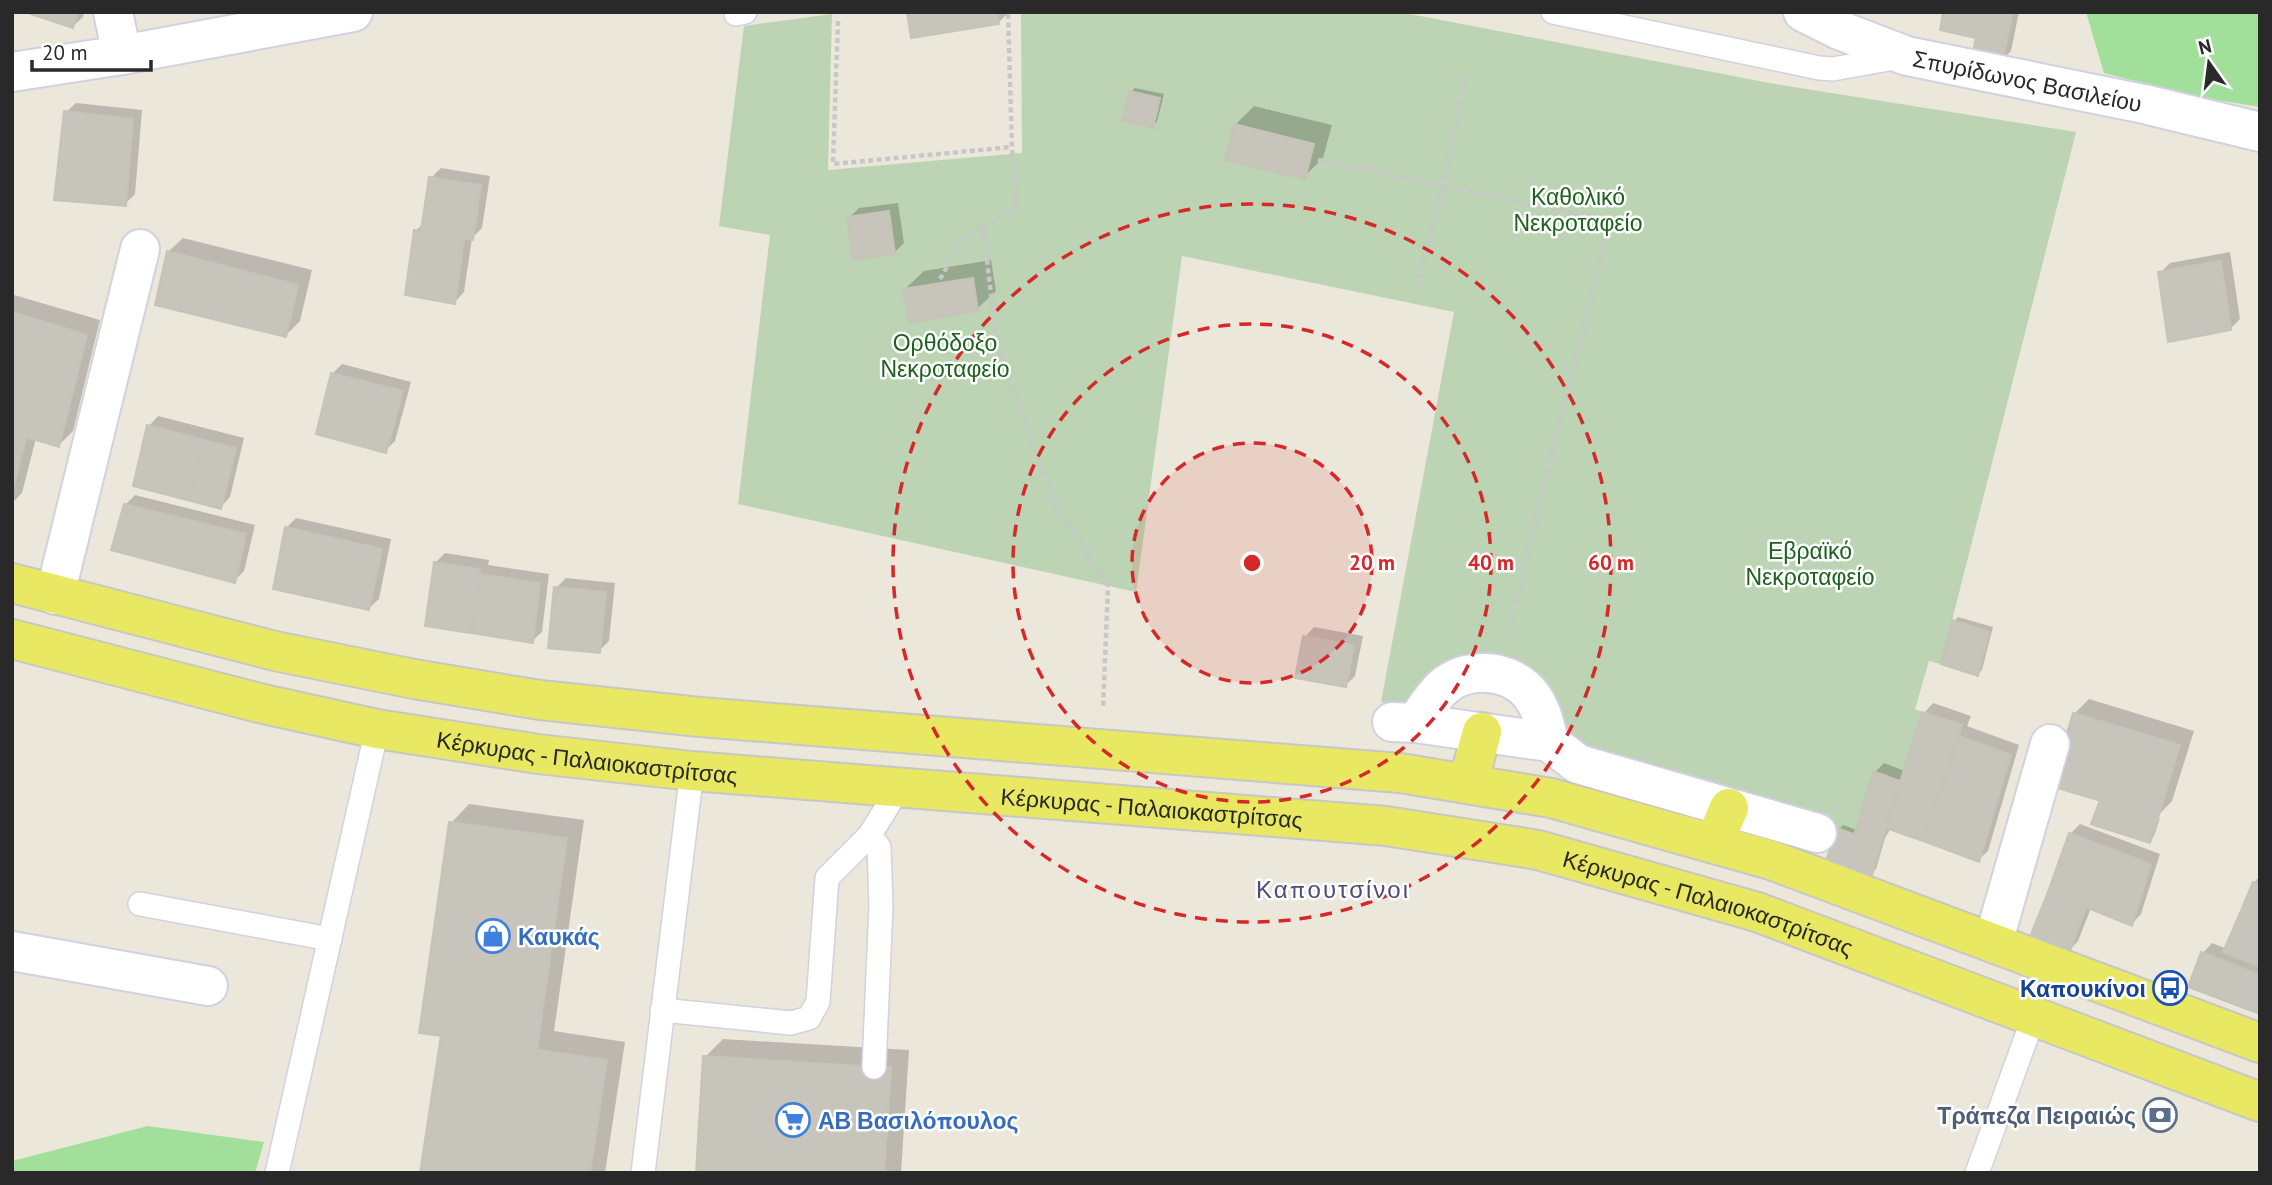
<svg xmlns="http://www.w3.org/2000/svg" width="2272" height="1185" font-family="'PT Sans',sans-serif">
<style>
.green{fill:#a2df9a}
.cemetery{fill:#bcd4b3}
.shadow{fill:#0003}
.building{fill:#c6c4bb;stroke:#c6c4b5;stroke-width:2}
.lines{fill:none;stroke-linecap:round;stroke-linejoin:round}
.lane-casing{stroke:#d1d1e1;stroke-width:26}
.street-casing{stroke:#d1d1e1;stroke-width:42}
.primary-casing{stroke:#c7c7c7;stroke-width:42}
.path{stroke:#c7c7c7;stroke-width:4.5;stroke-dasharray:5 3.5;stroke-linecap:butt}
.lane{stroke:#fff;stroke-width:23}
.street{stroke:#fff;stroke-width:38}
.primary{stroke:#e9e862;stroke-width:38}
.ring{fill:none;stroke:#d62828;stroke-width:3.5;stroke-dasharray:12 9}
.labels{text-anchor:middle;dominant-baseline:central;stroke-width:5;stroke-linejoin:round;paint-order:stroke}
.street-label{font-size:23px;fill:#292929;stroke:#fff}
.park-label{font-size:23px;fill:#1d621e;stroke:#fff}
.shop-label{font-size:23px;font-weight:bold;fill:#366cbe;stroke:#fff;text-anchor:start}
.transit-label{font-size:23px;font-weight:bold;fill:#164399;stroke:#fff;text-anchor:end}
.service-label{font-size:23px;font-weight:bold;fill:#4e5e75;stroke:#fff;text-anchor:end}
.neighbourhood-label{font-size:24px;letter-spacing:2px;fill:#4e4c77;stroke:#fff}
.centre{fill:#d62828;stroke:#fff;stroke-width:3.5}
.ring-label{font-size:21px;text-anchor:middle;font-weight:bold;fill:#d62828;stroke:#fff;stroke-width:5;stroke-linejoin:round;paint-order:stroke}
</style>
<rect width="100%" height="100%" fill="#ebe7db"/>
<g class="green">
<path d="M 2086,12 L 2260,12 L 2260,107 L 2193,96 L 2104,73 Z"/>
<path d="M 148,1126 L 264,1142 L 255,1173 L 12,1173 L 12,1161 Z"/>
</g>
<path class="cemetery" d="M 1021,12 L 1399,12 L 1775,84 L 2076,132 L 1941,664 L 1929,661 L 1915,709 L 1922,712 L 1900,781 L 1873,772 L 1854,835 L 1553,734 L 1513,672 L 1417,709 L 1381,702 L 1454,312 L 1182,256 L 1136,592 L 738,504 L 770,235 L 719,226 L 744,26 L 832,14 L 828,170 L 1022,153 Z"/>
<g class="shadow">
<path d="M 31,12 L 84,12 L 83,17 L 73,26 Z"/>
<path d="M 909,12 L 1008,12 L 1008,13 L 998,23 Z"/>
<path d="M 1945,12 L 2019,12 L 2011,51 L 2001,61 L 1978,36 Z"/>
<path d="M 1135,88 L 1164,94 L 1157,122 L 1152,126 L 1131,92 Z"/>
<path d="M 76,103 L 142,110 L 135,194 L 125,204 L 66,112 Z"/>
<path d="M 1254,106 L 1332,125 L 1323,158 L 1304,177 L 1235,125 Z"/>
<path d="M 441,168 L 490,176 L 482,228 L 472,238 L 464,292 L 455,302 L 416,231 L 424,222 L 431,178 Z"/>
<path d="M 898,203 L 904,243 L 894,253 L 849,218 L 859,208 Z"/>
<path d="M 183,238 L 312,270 L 300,321 L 286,335 L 168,252 Z"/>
<path d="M 2230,252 L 2240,319 L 2230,329 L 2160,273 L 2170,263 Z"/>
<path d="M 991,260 L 996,291 L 977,309 L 905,289 L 924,271 Z"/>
<path d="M 14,295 L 100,320 L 73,431 L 59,445 L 36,438 L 22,493 L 12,503 L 12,297 Z"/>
<path d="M 342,364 L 411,382 L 395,441 L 385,451 L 332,374 Z"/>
<path d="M 158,416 L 244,438 L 230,497 L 221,507 L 149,426 Z"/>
<path d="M 135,495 L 255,525 L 244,571 L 234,581 L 125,505 Z"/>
<path d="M 296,518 L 391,539 L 379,599 L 369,608 L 286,528 Z"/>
<path d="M 445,553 L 489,560 L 488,565 L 549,574 L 542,632 L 532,641 L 427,625 L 435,563 Z"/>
<path d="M 566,578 L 615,583 L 609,641 L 599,651 L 556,588 Z"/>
<path d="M 1958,617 L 1993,627 L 1982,670 L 1978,674 L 1954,621 Z"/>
<path d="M 1314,627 L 1363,636 L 1355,676 L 1346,685 L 1305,637 Z"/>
<path d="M 2089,699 L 2194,731 L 2172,801 L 2151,823 L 2153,825 L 2160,818 L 2154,836 L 2150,841 L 2102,799 L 2074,714 Z"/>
<path d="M 1933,703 L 1971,716 L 1967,726 L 2019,745 L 1988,851 L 1978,860 L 1891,828 L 1885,838 L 1876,869 L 1872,873 L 1839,829 L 1843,825 L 1857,830 L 1875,772 L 1884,763 L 1905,771 L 1924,713 Z"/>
<path d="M 469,804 L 584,820 L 554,1031 L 625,1042 L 605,1173 L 422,1173 L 443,1033 L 451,823 Z"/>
<path d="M 2080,824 L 2160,854 L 2141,914 L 2132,924 L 2091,908 L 2078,941 L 2069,951 L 2032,936 L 2070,834 Z"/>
<path d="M 2258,878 L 2260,879 L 2260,1012 L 2203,953 L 2212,943 L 2227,949 L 2254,883 Z"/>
<path d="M 723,1039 L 909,1050 L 901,1173 L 698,1173 L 705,1057 Z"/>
</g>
<g class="building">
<path d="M 25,12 L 78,12 L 73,28 Z"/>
<path d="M 907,12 L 997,12 L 999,24 L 911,38 Z"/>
<path d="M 1943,12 L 2013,12 L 2002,63 L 1972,56 L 1976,38 L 1940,30 Z"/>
<path d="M 1129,91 L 1160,98 L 1153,128 L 1122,121 Z"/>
<path d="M 64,111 L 133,119 L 126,206 L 54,200 Z"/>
<path d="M 1234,124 L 1314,144 L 1305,179 L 1225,160 Z"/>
<path d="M 429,177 L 481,185 L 473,240 L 464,239 L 455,304 L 405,295 L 414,230 L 421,231 Z"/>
<path d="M 889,211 L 895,254 L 853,260 L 847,217 Z"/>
<path d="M 167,251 L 298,285 L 286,337 L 155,305 Z"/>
<path d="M 2221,261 L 2231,330 L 2168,342 L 2158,272 Z"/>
<path d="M 973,278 L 978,311 L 909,323 L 903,289 Z"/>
<path d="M 12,312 L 87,335 L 59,447 L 26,437 L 12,493 Z"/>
<path d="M 331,373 L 403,391 L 386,453 L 316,434 Z"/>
<path d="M 147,425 L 204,440 L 191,501 L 133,486 Z"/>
<path d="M 204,440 L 236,448 L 221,509 L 191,501 Z"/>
<path d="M 124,504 L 246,534 L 235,583 L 111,550 Z"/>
<path d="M 285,527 L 382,549 L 369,610 L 273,589 Z"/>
<path d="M 434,562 L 480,569 L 471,633 L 425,626 Z"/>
<path d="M 480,574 L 540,583 L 533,643 L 471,633 Z"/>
<path d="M 554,587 L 606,592 L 600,653 L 548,648 Z"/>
<path d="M 1952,620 L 1989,632 L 1978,676 L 1941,664 Z"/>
<path d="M 1303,636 L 1354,645 L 1346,687 L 1295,678 Z"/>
<path d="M 1922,712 L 1962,725 L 1947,771 L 1907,759 Z"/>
<path d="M 2073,713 L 2180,745 L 2158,818 L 2051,786 Z"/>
<path d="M 1959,736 L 2011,755 L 2000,791 L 1947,771 Z"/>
<path d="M 1907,759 L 1947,771 L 1923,841 L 1886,828 Z"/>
<path d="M 1873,771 L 1900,781 L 1881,844 L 1854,835 Z"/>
<path d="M 1947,771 L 2000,791 L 1979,862 L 1923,841 Z"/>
<path d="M 2100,800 L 2158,818 L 2150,843 L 2091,824 Z"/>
<path d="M 449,822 L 567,838 L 537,1049 L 419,1033 Z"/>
<path d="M 1837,828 L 1881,844 L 1872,875 L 1827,858 Z"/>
<path d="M 2069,833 L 2151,864 L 2132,926 L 2048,892 Z"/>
<path d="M 2253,882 L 2260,885 L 2260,921 L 2240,913 Z"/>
<path d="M 2048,892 L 2086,908 L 2069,953 L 2030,937 Z"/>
<path d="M 2240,913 L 2260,921 L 2260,967 L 2223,952 Z"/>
<path d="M 2201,952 L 2260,975 L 2260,1014 L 2188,987 Z"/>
<path d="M 441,1035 L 607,1060 L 590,1173 L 420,1173 Z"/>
<path d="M 703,1056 L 891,1068 L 884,1173 L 696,1173 Z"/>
</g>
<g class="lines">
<g class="lane-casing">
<g id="lane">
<path d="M 1553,12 L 1819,68 L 1833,69 L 1900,57"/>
<path d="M 736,14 L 745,12"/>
<path d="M 869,836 L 879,847 L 881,906 L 874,1067"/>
<path d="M 140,904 L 330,939"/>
<path d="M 662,1010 L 791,1023 L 809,1018 L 818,1002 L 827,878 L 869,836 L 899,788"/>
<path d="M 277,1173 L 377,729"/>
<path d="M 643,1173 L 692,771"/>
<path d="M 1977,1173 L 2034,1016"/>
</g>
</g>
<g class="street-casing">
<g id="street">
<path d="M 113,12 L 122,55"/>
<path id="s1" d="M 1803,12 L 1839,30 L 1907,56 L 2144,104 L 2260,132"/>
<path d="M 12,72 L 122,55 L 353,12"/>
<path d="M 55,595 L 140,249"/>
<path d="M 1392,722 L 1415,723 L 1549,742 L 1578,764 L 1817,833"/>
<path d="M 1415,723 C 1424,711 1432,698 1442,688 C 1467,665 1511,669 1531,695 C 1542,709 1545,725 1549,742"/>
<path d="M 1993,943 L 2050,744"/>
<path d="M 12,951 L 208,986"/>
</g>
</g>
<g class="primary-casing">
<g id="primary">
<path d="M 12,583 L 275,651 L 414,679 L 540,700 L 700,717 L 1400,773 L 1551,798 L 1771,860 L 2260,1043"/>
<path id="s2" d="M 12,639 L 259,703 L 377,729 L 538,754 L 692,771 L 1386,826 L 1538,850 L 1757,912 L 2260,1102"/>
<path d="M 1468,783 L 1482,732"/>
<path d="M 1714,843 L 1729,808"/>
</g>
</g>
<g class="path">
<path d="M 838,21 L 833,164 L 1012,147"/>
<path d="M 1318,160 L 1610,221 L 1507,636"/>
<path d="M 983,226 L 997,346 L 1055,503 L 1108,586 L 1103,709"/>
<path d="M 940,279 L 965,236 L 1017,207 L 1012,147 L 1008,12"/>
<path d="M 1417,287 L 1442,188 L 1466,76"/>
</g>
<use href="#lane" class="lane"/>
<use href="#street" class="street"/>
<use href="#primary" class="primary"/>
</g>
<circle cx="1252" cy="563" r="120" fill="#d62828" fill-opacity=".12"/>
<g class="ring">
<circle cx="1252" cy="563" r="120"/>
<circle cx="1252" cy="563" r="239"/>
<circle cx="1252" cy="563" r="359"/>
</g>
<defs>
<g id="shop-ring" transform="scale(1.75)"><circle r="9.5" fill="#fff" stroke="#3f7fe0" stroke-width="1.5"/><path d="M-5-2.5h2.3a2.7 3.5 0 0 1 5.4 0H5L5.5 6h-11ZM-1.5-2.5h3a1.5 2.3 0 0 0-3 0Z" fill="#3f7fe0"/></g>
<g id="bus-ring" transform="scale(1.75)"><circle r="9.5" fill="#fff" stroke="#1a4fb4" stroke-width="1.5"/><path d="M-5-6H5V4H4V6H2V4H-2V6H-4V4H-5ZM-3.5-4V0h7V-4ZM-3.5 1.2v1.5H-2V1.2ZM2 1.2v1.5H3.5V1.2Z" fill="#1a4fb4"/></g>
<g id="bank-ring" transform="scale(1.75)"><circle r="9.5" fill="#fff" stroke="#5c6f8a" stroke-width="1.5"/><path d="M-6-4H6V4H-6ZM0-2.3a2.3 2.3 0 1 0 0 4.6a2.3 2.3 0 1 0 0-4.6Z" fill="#5c6f8a"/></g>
<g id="supermarket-ring" transform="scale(1.75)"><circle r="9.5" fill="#fff" stroke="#3f7fe0" stroke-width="1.5"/><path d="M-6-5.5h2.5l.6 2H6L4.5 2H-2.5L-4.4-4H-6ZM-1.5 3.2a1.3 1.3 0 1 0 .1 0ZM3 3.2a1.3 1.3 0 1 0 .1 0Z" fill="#3f7fe0"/></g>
</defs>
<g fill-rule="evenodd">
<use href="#shop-ring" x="493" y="936"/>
<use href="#bus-ring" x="2170" y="988"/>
<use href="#bank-ring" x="2160" y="1115"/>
<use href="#supermarket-ring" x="793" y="1120"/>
</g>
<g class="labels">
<g class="street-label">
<text stroke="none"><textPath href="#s1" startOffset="236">Σπυρίδωνος Βασιλείου</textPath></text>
<text stroke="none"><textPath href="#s2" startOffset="588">Κέρκυρας - Παλαιοκαστρίτσας</textPath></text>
<text stroke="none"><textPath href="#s2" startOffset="1155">Κέρκυρας - Παλαιοκαστρίτσας</textPath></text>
<text stroke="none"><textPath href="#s2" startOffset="1722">Κέρκυρας - Παλαιοκαστρίτσας</textPath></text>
</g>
<g class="park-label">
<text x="1578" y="196">Καθολικό<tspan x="1578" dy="26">Νεκροταφείο</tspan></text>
<text x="945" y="342">Ορθόδοξο<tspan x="945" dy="26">Νεκροταφείο</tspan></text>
<text x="1810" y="550">Εβραϊκό<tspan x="1810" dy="26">Νεκροταφείο</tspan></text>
</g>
<g class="shop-label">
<text x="518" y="936">Καυκάς</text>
<text x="818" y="1120">ΑΒ Βασιλόπουλος</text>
</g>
<g class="transit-label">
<text x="2146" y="988">Καπουκίνοι</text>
</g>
<g class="service-label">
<text x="2136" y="1115">Τράπεζα Πειραιώς</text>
</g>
<g class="neighbourhood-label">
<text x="1333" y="889">Καπουτσίνοι</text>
</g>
</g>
<circle cx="1252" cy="563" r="10" class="centre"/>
<g class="ring-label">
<text x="1372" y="570">20 m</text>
<text x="1491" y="570">40 m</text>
<text x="1611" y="570">60 m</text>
</g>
<rect width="2272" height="1185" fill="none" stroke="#292929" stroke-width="28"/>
<g transform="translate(2209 63) rotate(346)" stroke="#ffffff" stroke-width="5" paint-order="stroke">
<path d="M0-5L12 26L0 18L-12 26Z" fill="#292929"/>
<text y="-10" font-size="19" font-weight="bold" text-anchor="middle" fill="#292929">N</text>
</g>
<path d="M32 60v10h119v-10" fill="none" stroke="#292929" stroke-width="3.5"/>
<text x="42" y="60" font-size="21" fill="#292929" stroke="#ffffff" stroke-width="5" paint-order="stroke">20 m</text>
</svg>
